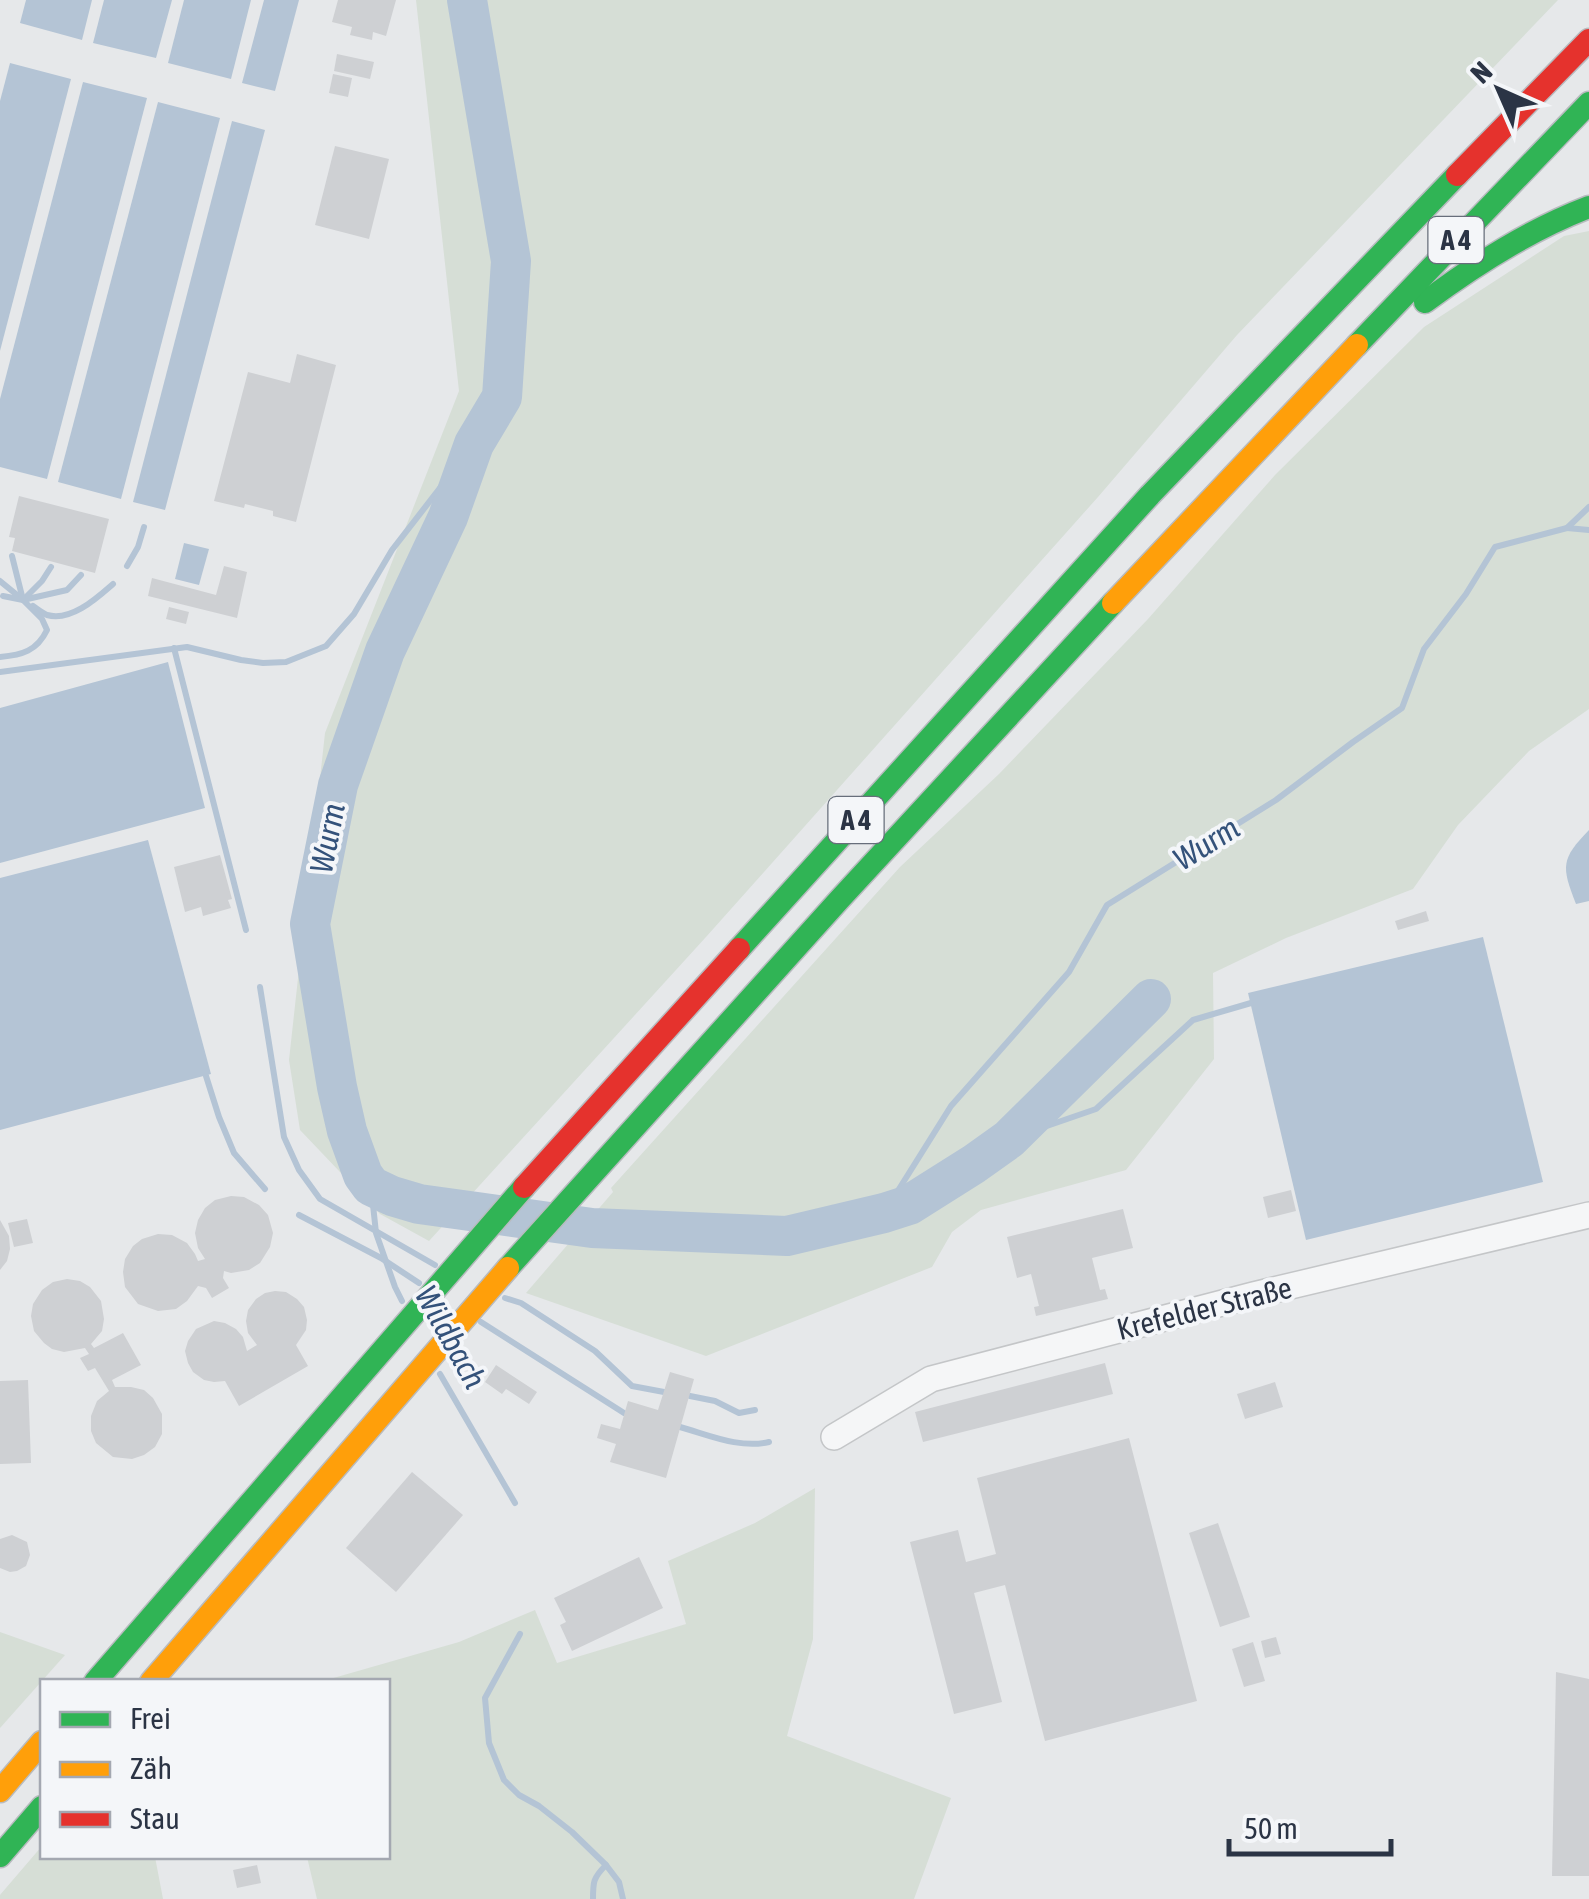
<svg xmlns="http://www.w3.org/2000/svg" width="1589" height="1899" font-family="'Asap Condensed',sans-serif">
<style>
.green{fill:#d6ded6}
.water{fill:#b4c4d5}
.lines{fill:none;stroke-linecap:round;stroke-linejoin:round}
.stream{stroke:#b4c4d5;stroke-width:6}
.river{stroke:#b4c4d5;stroke-width:40}
.building{fill:#ced0d3}
.street-casing{stroke:#c4c6c8;stroke-width:28}
.fast-casing{stroke:#b8bbbf;stroke-width:25}
.slow-casing{stroke:#b8bbbf;stroke-width:25}
.jam-casing{stroke:#b8bbbf;stroke-width:25}
.street{stroke:#f5f6f7;stroke-width:25}
.fast{stroke:#30b455;stroke-width:22}
.slow{stroke:#ff9f0a;stroke-width:22}
.jam{stroke:#e5322d;stroke-width:22}
.labels{text-anchor:middle;dominant-baseline:central;stroke-width:8;stroke-linejoin:round;paint-order:stroke}
.shield{fill:#f4f6f9;stroke:#676e7b;stroke-width:2.5}
.shield-label{font-size:28px;font-weight:bold;fill:#2b3445}
.street-label{font-size:30px;fill:#2b3445;stroke:#f4f6f9}
.water-label{font-size:32px;font-style:italic;fill:#34527a;stroke:#f4f6f9}
</style>
<rect width="100%" height="100%" fill="#e6e8ea"/>
<g class="green">
<path d="M 416,0 L 1558,0 L 1237,335 L 1098,497 L 706,937 L 429,1241 L 380,1214 L 300,1130 L 289,1060 L 325,733 L 459,391 Z"/>
<path d="M 1589,231 L 1589,709 L 1529,751 L 1458,825 L 1413,889 L 1286,938 L 1213,973 L 1214,1059 L 1126,1170 L 981,1210 L 952,1232 L 932,1267 L 706,1356 L 526,1293 L 613,1192 L 611,1188 L 900,867 L 999,774 L 1148,619 L 1275,475 L 1424,327 L 1564,236 Z"/>
<path d="M 815,1488 L 813,1639 L 787,1736 L 951,1798 L 914,1899 L 317,1899 L 307,1857 L 388,1856 L 388,1682 L 323,1681 L 459,1642 L 535,1610 L 557,1663 L 686,1624 L 668,1561 L 755,1523 Z"/>
<path d="M 0,1632 L 65,1655 L 0,1728 Z"/>
<path d="M 42,1846 L 42,1856 L 155,1857 L 163,1899 L 0,1899 L 0,1895 Z"/>
</g>
<g class="water">
<path d="M 26,0 L 92,0 L 82,40 L 20,23 Z"/>
<path d="M 104,0 L 172,0 L 156,58 L 93,43 Z"/>
<path d="M 184,0 L 251,0 L 231,79 L 168,63 Z"/>
<path d="M 264,0 L 299,0 L 275,91 L 242,83 Z"/>
<path d="M 10,63 L 71,79 L 0,351 L 0,101 Z"/>
<path d="M 83,82 L 147,98 L 47,479 L 0,467 L 0,399 Z"/>
<path d="M 158,102 L 220,118 L 121,499 L 58,482 Z"/>
<path d="M 232,121 L 265,130 L 165,510 L 133,502 Z"/>
<path d="M 184,543 L 209,549 L 199,585 L 175,579 Z"/>
<path d="M 168,662 L 205,808 L 0,863 L 0,708 Z"/>
<path d="M 1589,830 L 1589,901 L 1576,904 C 1561,866 1561,859 1589,830 Z"/>
<path d="M 148,840 L 211,1074 L 0,1130 L 0,878 Z"/>
<path d="M 1483,937 L 1543,1182 L 1306,1240 L 1248,993 Z"/>
</g>
<g class="lines">
<g class="stream">
<path d="M 1567,528 L 1589,530"/>
<path d="M 127,566 L 138,547 L 144,527"/>
<path d="M 0,581 L 22,599"/>
<path d="M 3,596 L 23,600 L 67,590 L 81,575"/>
<path d="M 24,599 L 42,581 L 51,567"/>
<path d="M 33,606 C 37,609 42,613 47,615 C 71,622 97,598 113,584"/>
<path d="M 174,648 L 246,930"/>
<path d="M 0,657 C 22,655 37,651 47,630 L 42,619 L 23,600 L 12,556"/>
<path d="M 0,672 L 187,647 L 241,660 L 263,663 L 286,662 L 326,646 L 354,614 L 392,550 L 474,444"/>
<path d="M 260,987 L 284,1137 L 299,1170 L 320,1199 L 435,1265"/>
<path d="M 206,1076 L 219,1117 L 234,1153 L 265,1189"/>
<path d="M 1009,1139 L 1096,1109 L 1193,1020 L 1251,1003"/>
<path d="M 371,1186 L 376,1233 L 395,1287 L 402,1301"/>
<path d="M 884,1213 L 951,1106 L 1069,972 L 1107,905 L 1276,800 L 1353,742 L 1402,708 L 1424,649 L 1466,594 L 1495,547 L 1567,528 L 1589,507"/>
<path d="M 299,1215 L 381,1258 L 419,1283"/>
<path d="M 505,1298 L 521,1303 L 595,1351 L 632,1386 L 664,1392"/>
<path d="M 481,1322 L 624,1413"/>
<path d="M 440,1374 L 515,1503"/>
<path d="M 690,1396 L 715,1401 L 739,1413 L 755,1410"/>
<path d="M 680,1427 C 709,1435 740,1449 769,1442"/>
<path d="M 520,1634 L 485,1698 L 489,1743 L 504,1780 L 519,1795 L 539,1806 L 572,1832 L 606,1865 L 619,1882 L 623,1899"/>
<path d="M 593,1899 C 593,1882 593,1878 606,1865"/>
</g>
<path class="river" d="M 467,0 L 511,261 L 502,397 L 474,444 L 448,517 L 385,651 L 338,785 L 310,924 L 337,1087 L 347,1131 L 363,1175 L 371,1186 L 392,1196 L 419,1204 L 477,1212 L 592,1228 L 787,1236 L 884,1213 L 909,1205 L 974,1164 L 1009,1139 L 1151,999"/>
</g>
<g class="building">
<path d="M 338,0 L 396,0 L 386,36 L 373,32 L 372,40 L 350,35 L 352,27 L 332,22 Z"/>
<path d="M 337,54 L 374,62 L 370,79 L 334,71 Z"/>
<path d="M 333,74 L 352,78 L 348,97 L 329,93 Z"/>
<path d="M 335,146 L 389,159 L 369,239 L 315,225 Z"/>
<path d="M 297,354 L 336,365 L 296,522 L 273,516 L 273,511 L 245,504 L 244,508 L 214,501 L 248,372 L 290,383 Z"/>
<path d="M 19,496 L 109,519 L 95,573 L 12,551 L 15,538 L 9,537 Z"/>
<path d="M 224,566 L 247,572 L 237,618 L 148,596 L 152,578 L 216,595 Z"/>
<path d="M 169,607 L 189,612 L 186,624 L 166,619 Z"/>
<path d="M 220,855 L 232,899 L 228,900 L 231,908 L 203,916 L 201,907 L 185,912 L 174,867 Z"/>
<path d="M 1426,911 L 1429,921 L 1398,930 L 1395,921 Z"/>
<path d="M 1291,1190 L 1296,1211 L 1268,1218 L 1263,1197 Z"/>
<path d="M 231,1196 L 244,1197 L 259,1205 L 268,1215 L 273,1233 L 270,1247 L 260,1263 L 249,1270 L 231,1273 L 224,1271 L 223,1278 L 229,1288 L 212,1298 L 206,1288 L 198,1286 L 187,1301 L 176,1309 L 158,1311 L 138,1304 L 125,1287 L 123,1272 L 125,1259 L 133,1246 L 142,1239 L 158,1234 L 172,1235 L 187,1243 L 195,1254 L 198,1261 L 205,1259 L 198,1248 L 195,1233 L 198,1220 L 205,1208 L 215,1200 Z"/>
<path d="M 1123,1209 L 1133,1248 L 1092,1258 L 1100,1290 L 1105,1289 L 1108,1299 L 1036,1316 L 1034,1307 L 1039,1306 L 1031,1274 L 1017,1278 L 1007,1237 Z"/>
<path d="M 27,1219 L 33,1243 L 14,1247 L 8,1223 Z"/>
<path d="M 0,1220 L 9,1236 L 10,1249 L 7,1261 L 0,1270 Z"/>
<path d="M 67,1279 L 80,1281 L 90,1287 L 101,1301 L 104,1319 L 102,1331 L 91,1344 L 94,1348 L 123,1333 L 141,1365 L 112,1380 L 115,1387 L 131,1387 L 144,1390 L 153,1398 L 162,1414 L 162,1434 L 155,1447 L 144,1455 L 132,1459 L 113,1457 L 96,1443 L 91,1431 L 91,1416 L 97,1401 L 109,1391 L 95,1368 L 88,1371 L 80,1358 L 89,1354 L 85,1348 L 64,1352 L 52,1349 L 44,1343 L 34,1331 L 31,1316 L 33,1304 L 42,1290 L 53,1282 Z"/>
<path d="M 275,1291 L 286,1292 L 297,1299 L 304,1307 L 307,1320 L 306,1330 L 296,1345 L 308,1366 L 239,1406 L 225,1381 L 214,1382 L 204,1380 L 193,1372 L 188,1363 L 185,1351 L 188,1341 L 196,1329 L 214,1321 L 225,1323 L 236,1329 L 243,1337 L 247,1351 L 257,1345 L 248,1333 L 246,1321 L 248,1310 L 256,1299 L 265,1293 Z"/>
<path d="M 1105,1363 L 1113,1394 L 923,1442 L 915,1412 Z"/>
<path d="M 496,1365 L 537,1392 L 529,1404 L 506,1389 L 502,1394 L 485,1382 Z"/>
<path d="M 670,1372 L 694,1379 L 666,1478 L 610,1462 L 616,1444 L 597,1438 L 601,1424 L 620,1429 L 628,1401 L 658,1410 Z"/>
<path d="M 28,1380 L 31,1463 L 0,1464 L 0,1381 Z"/>
<path d="M 1275,1382 L 1283,1407 L 1245,1419 L 1237,1394 Z"/>
<path d="M 1129,1438 L 1197,1701 L 1045,1741 L 1005,1585 L 974,1593 L 1002,1702 L 954,1714 L 910,1542 L 958,1530 L 966,1562 L 996,1554 L 977,1478 Z"/>
<path d="M 412,1472 L 463,1515 L 396,1592 L 346,1548 Z"/>
<path d="M 1218,1523 L 1250,1617 L 1220,1627 L 1189,1533 Z"/>
<path d="M 12,1535 L 27,1542 L 30,1555 L 26,1566 L 17,1571 L 10,1572 L 0,1568 L 0,1539 Z"/>
<path d="M 639,1557 L 663,1608 L 572,1651 L 560,1625 L 566,1622 L 554,1598 Z"/>
<path d="M 1276,1637 L 1281,1654 L 1265,1658 L 1261,1641 Z"/>
<path d="M 1253,1642 L 1265,1681 L 1244,1687 L 1232,1649 Z"/>
<path d="M 1556,1672 L 1589,1679 L 1589,1876 L 1552,1876 Z"/>
<path d="M 257,1865 L 261,1883 L 237,1888 L 233,1870 Z"/>
</g>
<g class="lines">
<g class="street-casing">
<path id="street" d="M 834,1437 L 931,1379 L 1253,1295 L 1589,1215"/>
</g>
<g class="fast-casing">
<g id="fast">
<path d="M 1425,302 C 1476,264 1529,230 1589,207"/>
<path d="M 1357,345 L 1589,103"/>
<path d="M 739,949 L 1150,495 L 1457,175"/>
<path d="M 508,1268 L 839,900 L 1113,603"/>
<path d="M 95,1682 L 524,1187"/>
<path d="M 0,1856 L 42,1807"/>
</g>
</g>
<g class="slow-casing">
<g id="slow">
<path d="M 1113,603 L 1357,345"/>
<path d="M 151,1682 L 508,1268"/>
<path d="M 0,1791 L 42,1742"/>
</g>
</g>
<g class="jam-casing">
<g id="jam">
<path d="M 1457,175 L 1589,40"/>
<path d="M 524,1187 L 739,949"/>
</g>
</g>
<use href="#street" class="street"/>
<use href="#fast" class="fast"/>
<use href="#slow" class="slow"/>
<use href="#jam" class="jam"/>
</g>
<g class="labels">
<g class="shield">
<rect x="1428.5" y="217" width="55" height="46" rx="8"/>
<rect x="828.5" y="797" width="55" height="46" rx="8"/>
</g>
<g class="shield-label">
<text x="1456" y="240">A 4</text>
<text x="856" y="820">A 4</text>
</g>
<g class="street-label">
<text transform="translate(1204 1308) rotate(-14)">Krefelder Straße</text>
</g>
<g class="water-label">
<text transform="translate(327 838) rotate(-79)">Wurm</text>
<text transform="translate(1206 843) rotate(-32)">Wurm</text>
<text transform="translate(451 1337) rotate(61)">Wildbach</text>
</g>
</g>
<rect x="40" y="1679" width="350" height="180" fill="#f4f6f9" stroke="#a4a8b1" stroke-width="2.5"/>
<rect x="60" y="1712" width="50" height="15" fill="#30b455" stroke="#a4a8b1" stroke-width="2.5"/>
<text x="130" y="1729" font-size="30" fill="#2b3445">Frei</text>
<rect x="60" y="1762" width="50" height="15" fill="#ff9f0a" stroke="#a4a8b1" stroke-width="2.5"/>
<text x="130" y="1779" font-size="30" fill="#2b3445">Zäh</text>
<rect x="60" y="1812" width="50" height="15" fill="#e5322d" stroke="#a4a8b1" stroke-width="2.5"/>
<text x="130" y="1829" font-size="30" fill="#2b3445">Stau</text>
<g transform="translate(1499 90) rotate(315)" stroke="#f4f6f9" stroke-width="8" paint-order="stroke">
<path d="M0-8L18 38L0 25L-18 38Z" fill="#2b3445"/>
<text y="-15" font-size="28" font-weight="bold" text-anchor="middle" fill="#2b3445">N</text>
</g>
<path d="M1229 1839v15h162v-15" fill="none" stroke="#2b3445" stroke-width="5"/>
<text x="1244" y="1839" font-size="30" fill="#2b3445" stroke="#f4f6f9" stroke-width="8" paint-order="stroke">50 m</text>
</svg>
